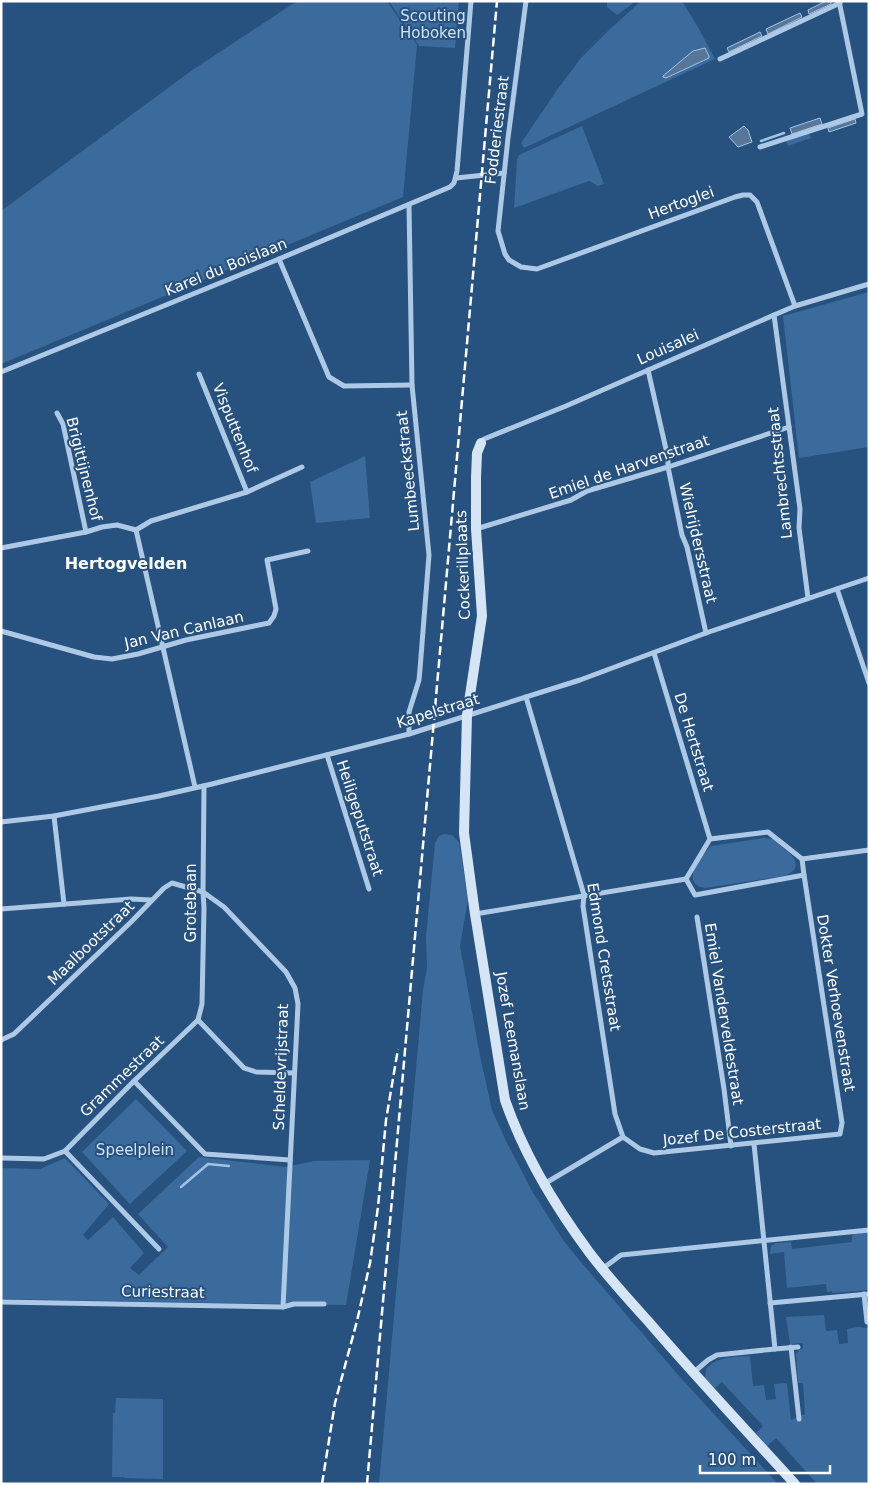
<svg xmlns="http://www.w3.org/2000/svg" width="870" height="1485" font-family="'DejaVu Sans',sans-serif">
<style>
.green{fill:#3b6b9c}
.water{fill:#587697;stroke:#a1c4e6}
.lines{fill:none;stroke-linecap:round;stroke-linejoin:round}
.stream{stroke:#a1c4e6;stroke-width:2.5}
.street{stroke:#adc9e5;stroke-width:5}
.secondary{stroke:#d6e5f5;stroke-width:10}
.rail{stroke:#fff;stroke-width:2.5;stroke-dasharray:9 4;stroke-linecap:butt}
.labels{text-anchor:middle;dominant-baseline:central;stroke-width:4;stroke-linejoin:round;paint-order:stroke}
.park-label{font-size:15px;fill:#d0e2f4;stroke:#27517e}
.street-label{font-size:15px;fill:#fff;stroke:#27517e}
.neighbourhood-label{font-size:16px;font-weight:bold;fill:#fff;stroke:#27517e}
</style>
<rect width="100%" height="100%" fill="#27517e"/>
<g class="green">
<path d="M 297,1 L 387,1 L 417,45 L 403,197 L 1,364 L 1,211 L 191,71 Z"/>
<path d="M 389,1 L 459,1 L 455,48 L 419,46 Z"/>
<path d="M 607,1 L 636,1 L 617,15 L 607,7 Z"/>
<path d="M 641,1 L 682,1 L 699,29 L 715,59 L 524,148 L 521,143 L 557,90 L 581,58 L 609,30 Z"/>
<path d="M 582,126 L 604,184 L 598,186 L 589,181 L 514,208 L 517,160 L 519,155 Z"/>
<path d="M 809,133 L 811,138 L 788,146 L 786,141 Z"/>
<path d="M 869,292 L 869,447 L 799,458 L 783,316 Z"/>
<path d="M 365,456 L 370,518 L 316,523 L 310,482 Z"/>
<path d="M 445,834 L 452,835 L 459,842 L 468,899 L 460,946 L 480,1056 L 492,1110 L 506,1141 L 532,1191 L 563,1240 L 580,1261 L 680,1377 L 778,1484 L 379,1484 L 423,990 L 427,968 L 426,937 L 435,843 L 439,836 Z"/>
<path d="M 764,838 C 767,839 770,838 772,839 C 776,840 779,844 782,847 C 794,856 805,868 784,876 L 705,888 C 679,884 701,856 711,846 Z"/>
<path d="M 136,1099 L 187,1151 L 130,1204 L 82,1152 Z"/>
<path d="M 199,1157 L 286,1167 L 314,1161 L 370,1160 L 346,1305 L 1,1299 L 1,1168 L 40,1169 L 65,1158 L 109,1204 L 83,1235 L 88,1240 L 113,1217 L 144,1253 L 130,1268 L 139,1275 L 168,1247 L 138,1214 Z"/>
<path d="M 869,1232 L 869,1290 L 832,1293 L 832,1291 L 827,1292 L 826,1284 L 787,1288 L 784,1252 L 770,1254 L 771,1246 L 776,1243 L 791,1242 L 792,1249 L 852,1242 L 852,1236 L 854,1234 Z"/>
<path d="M 824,1315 L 826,1331 L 837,1330 L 839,1344 L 848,1343 L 847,1329 L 858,1327 L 869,1328 L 869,1484 L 817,1484 L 776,1438 L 767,1446 L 756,1433 L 763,1426 L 722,1382 L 715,1388 L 705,1379 L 706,1369 C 717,1356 734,1357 750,1356 L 753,1386 L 764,1385 L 766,1400 L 776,1399 L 774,1384 L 785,1383 L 787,1384 L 791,1420 L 805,1414 L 803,1383 L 798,1383 L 796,1354 L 799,1350 L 803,1348 L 803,1343 L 790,1344 L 786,1317 Z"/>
<path d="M 116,1398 L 163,1399 L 163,1479 L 125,1478 L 124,1477 L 112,1477 L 113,1413 L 115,1413 Z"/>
</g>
<g class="water">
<path d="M 826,1 L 831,1 L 831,4 L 809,14 L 808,10 Z"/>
<path d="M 800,13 L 802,17 L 768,34 L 766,29 Z"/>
<path d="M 760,32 L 762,36 L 729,52 L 727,48 Z"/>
<path d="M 705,48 L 709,56 L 709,58 L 666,78 L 663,77 L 663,76 L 693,51 Z"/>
<path d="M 820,118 L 822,124 L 792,134 L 790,128 Z"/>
<path d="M 855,119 L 856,123 L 829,132 L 828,128 Z"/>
<path d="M 744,126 L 748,130 L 752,142 L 738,147 L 729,137 Z"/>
</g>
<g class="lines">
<g class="stream">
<path d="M 761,141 L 784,133"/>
<path d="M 181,1187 L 208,1164 L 229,1166"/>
</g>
<g class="street">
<path d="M 526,1 L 508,138 L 498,231 L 505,254 L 509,260 L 521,267 L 537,269 L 735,197 L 743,195 L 750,195 L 757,202 L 795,306"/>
<path d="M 720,59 L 840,3"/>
<path d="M 760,147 L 862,114 L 839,1"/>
<path d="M 456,178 L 504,173"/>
<path d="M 279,259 L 329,377 L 344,386 L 412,385"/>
<path d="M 774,315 L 800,509 L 799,528 L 808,598"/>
<path d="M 648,370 L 668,458 L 668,467 L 682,535 L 687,547 L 706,633"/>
<path d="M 1,372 L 279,259 L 450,187 L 454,183 L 457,171 L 471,1"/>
<path d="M 199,374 L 247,492"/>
<path d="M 57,413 L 63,424 L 86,532"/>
<path d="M 481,443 L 484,439 L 566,406 L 774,315 L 795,306 L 869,284"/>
<path d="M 476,529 L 571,500 L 587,491 L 668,467 L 789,427"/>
<path d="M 136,530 L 195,787"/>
<path d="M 1,548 L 86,532 L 102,527 L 117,525 L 136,530 L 151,521 L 247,492 L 302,467"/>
<path d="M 837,589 L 869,683"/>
<path d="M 1,631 L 94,657 L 112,659 L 138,654 L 186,640 L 269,623 L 274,616 L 276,609 L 267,560 L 308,551"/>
<path d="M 654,653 L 710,839"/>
<path d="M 526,697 L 584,895 L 583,906 L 615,1114 L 623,1137"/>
<path d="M 409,734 L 409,712 L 419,680 L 420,669 L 429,555 L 412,385 L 409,205"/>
<path d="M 327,755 L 369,889"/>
<path d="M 54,816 L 64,904"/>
<path d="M 1,822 L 54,816 L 159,796 L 212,784 L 409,734 L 580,680 L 706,633 L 869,578"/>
<path d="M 768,832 L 802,859 L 804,875 L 695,895 L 686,879 L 710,839 Z"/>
<path d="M 802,859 L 869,850"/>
<path d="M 1,909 L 131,899 L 152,900"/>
<path d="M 475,914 L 686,879"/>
<path d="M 697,917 L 724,1089 L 731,1146"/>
<path d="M 198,1020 L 202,1004 L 204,908 L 203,892 L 204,786"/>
<path d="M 198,1020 L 244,1068 L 256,1072 L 294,1073"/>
<path d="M 1,1040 L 14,1034 L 131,922 L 164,888 L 172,883 L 203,892 L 224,907 L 286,972 L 295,988 L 298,1004 L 283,1307"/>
<path d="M 134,1081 L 205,1154 L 290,1160"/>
<path d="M 65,1151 L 159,1249"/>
<path d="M 1,1158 L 44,1159 L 65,1151 L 134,1081 L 198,1020"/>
<path d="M 544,1184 L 623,1137 L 640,1149 L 654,1153 L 840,1134 L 842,1123 L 804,875"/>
<path d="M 602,1269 L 621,1255 L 869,1230"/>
<path d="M 864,1294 L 867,1322"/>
<path d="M 1,1302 L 283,1307 L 294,1304 L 324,1304"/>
<path d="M 770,1303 L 869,1294"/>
<path d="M 791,1347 L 799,1419"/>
<path d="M 775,1349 L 798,1347"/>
<path d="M 693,1373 L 708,1360 L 717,1355 L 775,1349 L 754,1144"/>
</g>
<path class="secondary" d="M 481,443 L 477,453 L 476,478 L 476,529 L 482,616 L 467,715 L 464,833 L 475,914 L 505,1100 C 524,1155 555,1206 589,1252 C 607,1276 628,1299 648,1321 C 696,1377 746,1430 795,1484"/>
<g class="rail">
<path d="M 322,1484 L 335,1403 L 357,1321 L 370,1263 L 378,1207 L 386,1120 L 398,1049"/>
<path d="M 367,1484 L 497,1"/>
</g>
</g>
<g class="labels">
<g class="park-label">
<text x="433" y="16">Scouting<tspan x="433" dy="17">Hoboken</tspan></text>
<text x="135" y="1150">Speelplein</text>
</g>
<g class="street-label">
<text transform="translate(497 130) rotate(-83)">Fodderiestraat</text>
<text transform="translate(681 203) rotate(-20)">Hertoglei</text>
<text transform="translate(226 267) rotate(-22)">Karel du Boislaan</text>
<text transform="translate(668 347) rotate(-24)">Louisalei</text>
<text transform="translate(235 428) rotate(68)">Visputtenhof</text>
<text transform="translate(629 467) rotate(-19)">Emiel de Harvenstraat</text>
<text transform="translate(84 469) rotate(76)">Brigittijnenhof</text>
<text transform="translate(408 471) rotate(-96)">Lumbeeckstraat</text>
<text transform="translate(780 473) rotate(-96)">Lambrechtsstraat</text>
<text transform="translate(698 543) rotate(77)">Wielrijdersstraat</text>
<text transform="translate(463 565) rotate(-92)">Cockerillplaats</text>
<text transform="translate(184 630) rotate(-13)">Jan Van Canlaan</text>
<text transform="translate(438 711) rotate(-17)">Kapelstraat</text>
<text transform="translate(694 742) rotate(73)">De Hertstraat</text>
<text transform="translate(360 818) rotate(72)">Heiligeputstraat</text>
<text transform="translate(191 903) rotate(-90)">Grotebaan</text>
<text transform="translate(91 943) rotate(-44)">Maalbootstraat</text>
<text transform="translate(604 957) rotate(81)">Edmond Cretsstraat</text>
<text transform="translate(836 1003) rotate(81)">Dokter Verhoevenstraat</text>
<text transform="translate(724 1014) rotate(81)">Emiel Vanderveldestraat</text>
<text transform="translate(513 1041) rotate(80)">Jozef Leemanslaan</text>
<text transform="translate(281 1067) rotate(-88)">Scheldevrijstraat</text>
<text transform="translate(122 1076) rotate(-44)">Grammestraat</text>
<text transform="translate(742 1132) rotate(-6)">Jozef De Costerstraat</text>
<text transform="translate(163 1292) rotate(1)">Curiestraat</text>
</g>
<g class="neighbourhood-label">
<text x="126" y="563">Hertogvelden</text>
</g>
</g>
<rect width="870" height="1485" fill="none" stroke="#ffffff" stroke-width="5"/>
<path d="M700 1465v8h130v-8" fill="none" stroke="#ffffff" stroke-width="2.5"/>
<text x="708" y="1465" font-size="15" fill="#ffffff" stroke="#27517e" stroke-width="4" paint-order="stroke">100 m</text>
</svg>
